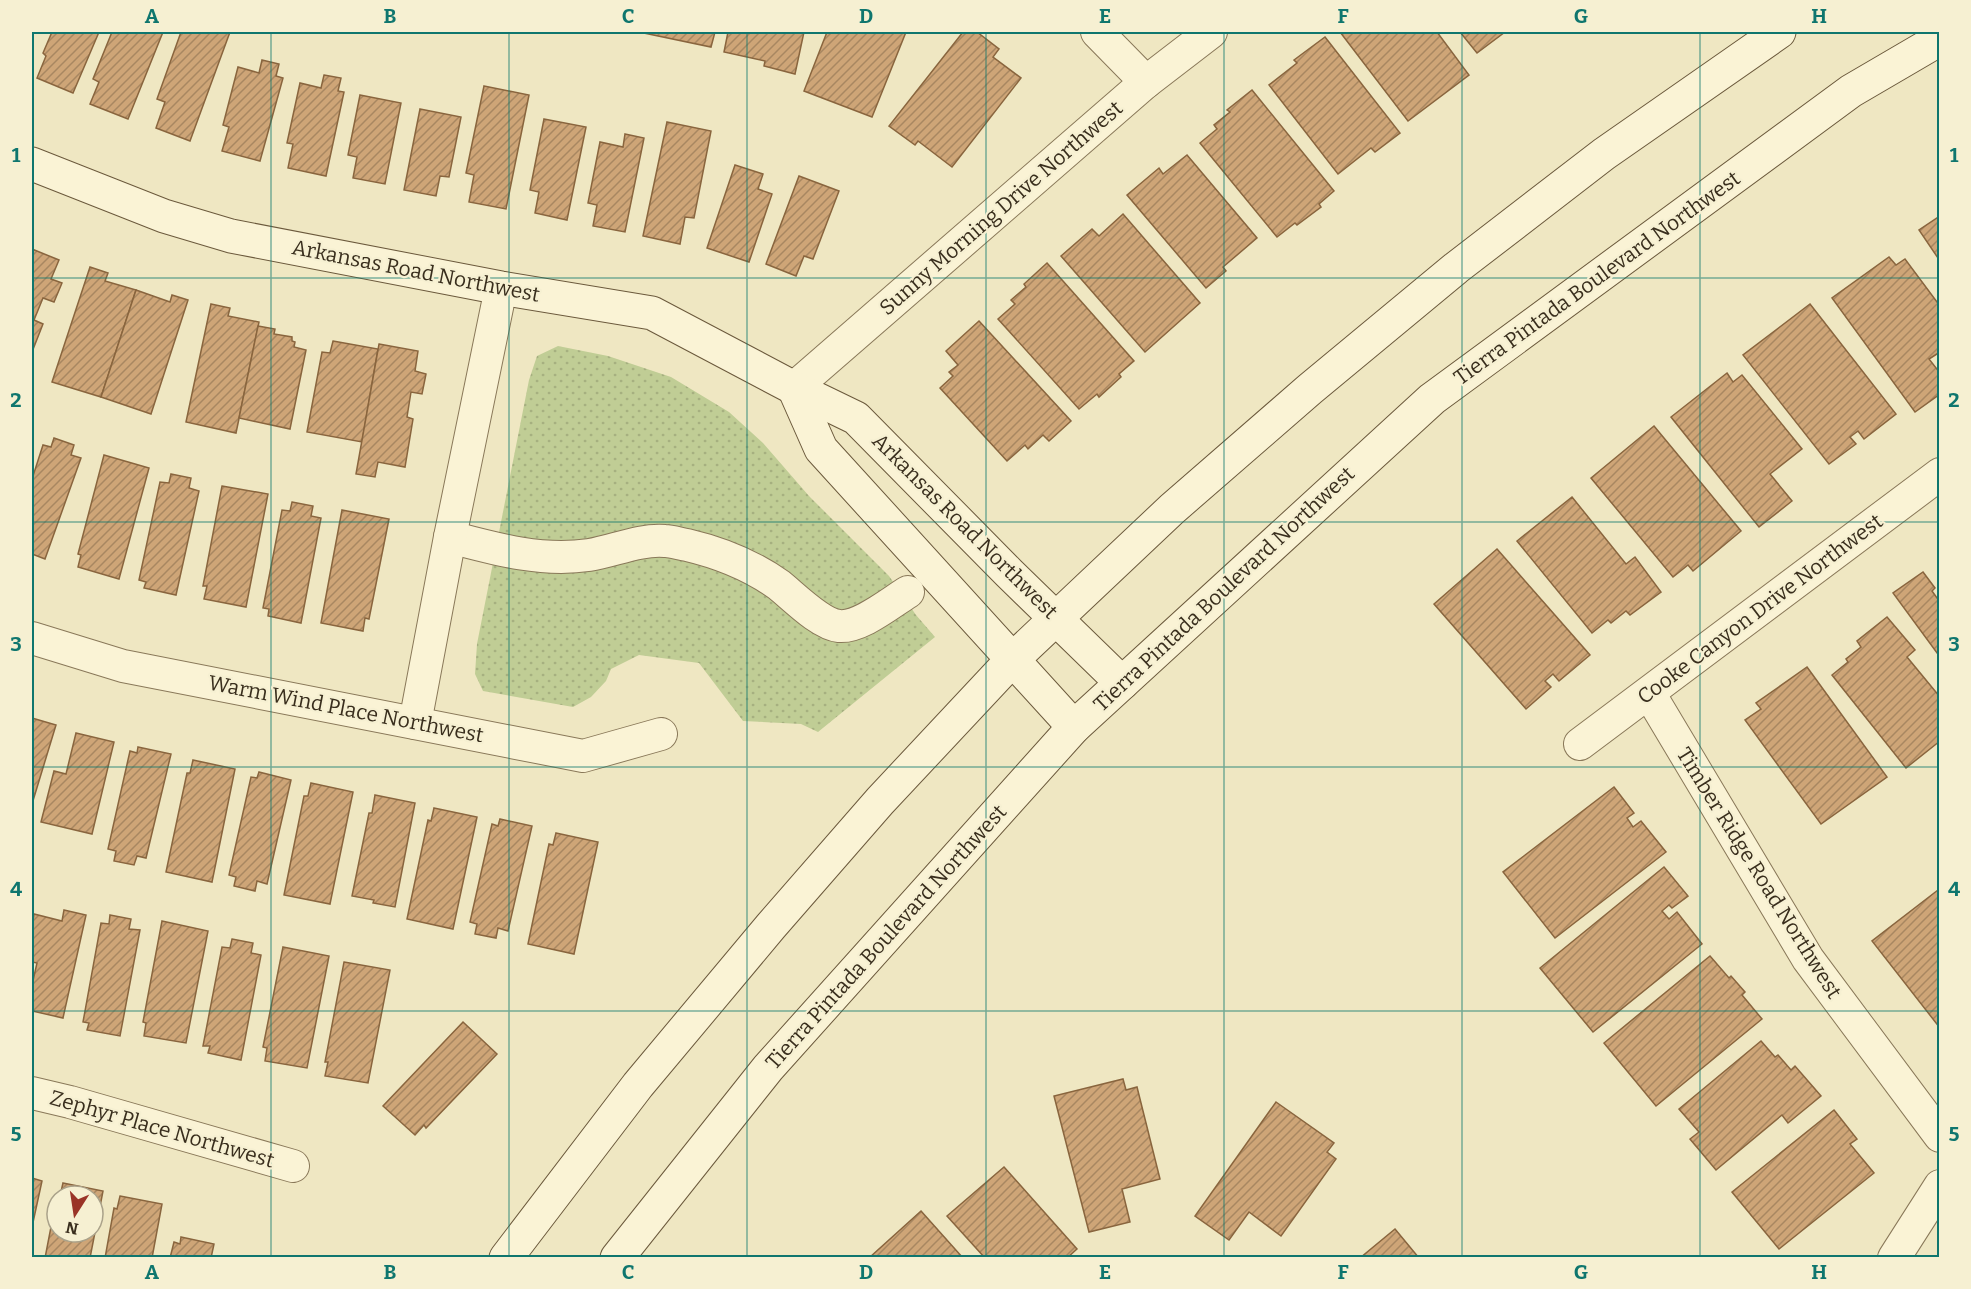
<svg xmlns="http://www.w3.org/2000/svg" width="1971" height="1289" font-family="Bitter,serif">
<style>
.park{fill:url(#park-dots)}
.building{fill:url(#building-hatch);stroke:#89653e;stroke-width:1.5}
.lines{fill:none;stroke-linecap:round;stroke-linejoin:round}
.street-casing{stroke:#897859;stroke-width:34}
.secondary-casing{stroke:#6b593c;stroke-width:35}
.street{stroke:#faf3d5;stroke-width:32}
.secondary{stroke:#faf3d5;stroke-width:33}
.grid{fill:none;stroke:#0f766e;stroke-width:1.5;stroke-opacity:0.55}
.labels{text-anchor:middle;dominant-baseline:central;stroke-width:4.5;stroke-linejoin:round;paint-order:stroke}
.street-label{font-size:21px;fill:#392e1d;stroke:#f6f0d2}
.neatline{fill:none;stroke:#0f766e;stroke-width:2}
.grid-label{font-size:20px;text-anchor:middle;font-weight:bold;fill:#0f766e}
</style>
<defs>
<pattern id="park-dots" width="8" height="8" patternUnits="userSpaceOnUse" patternTransform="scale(1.5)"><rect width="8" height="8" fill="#c0cd95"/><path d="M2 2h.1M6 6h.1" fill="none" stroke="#a6b080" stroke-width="1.8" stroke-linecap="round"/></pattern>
<pattern id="building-hatch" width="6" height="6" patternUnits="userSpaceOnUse" patternTransform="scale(1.5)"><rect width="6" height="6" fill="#cea577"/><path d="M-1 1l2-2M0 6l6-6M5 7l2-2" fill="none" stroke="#a88761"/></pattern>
</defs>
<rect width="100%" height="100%" fill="#efe7c2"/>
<path class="park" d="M 558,346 L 608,356 L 671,377 L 729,412 L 763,443 L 809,496 L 889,576 L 916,615 L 935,637 L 818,732 L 801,724 L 743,721 L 699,663 L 639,655 L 611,669 L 606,681 L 591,697 L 573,707 L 483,691 L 475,674 L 477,644 L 529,380 L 537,356 Z"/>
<g class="building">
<path d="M 52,32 L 99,32 L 73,93 L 37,78 L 46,56 L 43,53 Z"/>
<path d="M 112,32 L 163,32 L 128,119 L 90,104 L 99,82 L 93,79 Z"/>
<path d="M 181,32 L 230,32 L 190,141 L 156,128 L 165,102 L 157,99 Z"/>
<path d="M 639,32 L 715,32 L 711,47 Z"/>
<path d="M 728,32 L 804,32 L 795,74 L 764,66 L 765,61 L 724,52 Z"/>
<path d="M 827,32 L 906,32 L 872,117 L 804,91 Z"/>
<path d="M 963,32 L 977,32 L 999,49 L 993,57 L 1021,78 L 952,167 L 918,141 L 915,145 L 889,126 Z"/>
<path d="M 1340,32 L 1437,32 L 1469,75 L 1408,121 Z"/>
<path d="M 1460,32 L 1505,32 L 1477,53 Z"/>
<path d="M 1325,37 L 1400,133 L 1375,152 L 1371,148 L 1338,174 L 1269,85 L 1297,63 L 1294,60 Z"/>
<path d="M 262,60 L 279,64 L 276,76 L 283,78 L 260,161 L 222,151 L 229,127 L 223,125 L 238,67 L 259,73 Z"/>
<path d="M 324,75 L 341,78 L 338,91 L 344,92 L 326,176 L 288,168 L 293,144 L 287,143 L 300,83 L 321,88 Z"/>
<path d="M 484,86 L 529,95 L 506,209 L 469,202 L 474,175 L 466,173 Z"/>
<path d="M 1252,90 L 1334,191 L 1319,204 L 1321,207 L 1297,225 L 1295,223 L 1277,237 L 1200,143 L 1217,129 L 1214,125 L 1230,112 L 1227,110 Z"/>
<path d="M 360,95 L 401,103 L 385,184 L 353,178 L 357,157 L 348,155 Z"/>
<path d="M 420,109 L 461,117 L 449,177 L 440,176 L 436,196 L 404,190 Z"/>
<path d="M 544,119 L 586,127 L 567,220 L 535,213 L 539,192 L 530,190 Z"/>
<path d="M 667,122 L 711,131 L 694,218 L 685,217 L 680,244 L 643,236 Z"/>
<path d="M 625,134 L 644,138 L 625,232 L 593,226 L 597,205 L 588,203 L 600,142 L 623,147 Z"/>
<path d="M 1187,155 L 1257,238 L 1223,267 L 1226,271 L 1206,288 L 1127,195 L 1159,168 L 1163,174 Z"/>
<path d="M 735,165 L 763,174 L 758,189 L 772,194 L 749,262 L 707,248 Z"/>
<path d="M 799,176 L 839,191 L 813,259 L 804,256 L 796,276 L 766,264 Z"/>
<path d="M 1123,214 L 1200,303 L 1145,352 L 1061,256 L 1092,229 L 1099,236 Z"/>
<path d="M 1940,216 L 1940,261 L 1919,230 Z"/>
<path d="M 32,249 L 59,260 L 51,279 L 62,283 L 54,302 L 43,298 L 34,320 L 43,324 L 32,352 Z"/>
<path d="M 1889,257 L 1896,265 L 1905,259 L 1940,306 L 1940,352 L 1929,359 L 1940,373 L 1940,394 L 1915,412 L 1832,298 Z"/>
<path d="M 1047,263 L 1134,361 L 1119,374 L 1121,377 L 1099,397 L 1097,394 L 1079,409 L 998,319 L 1015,304 L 1011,300 L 1026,287 L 1024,284 Z"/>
<path d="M 90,267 L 108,273 L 105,281 L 136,290 L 101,397 L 52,382 Z"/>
<path d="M 136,290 L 170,302 L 172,295 L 188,300 L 151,414 L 101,397 Z"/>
<path d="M 211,304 L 230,308 L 228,316 L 259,322 L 236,433 L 186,422 Z"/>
<path d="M 1810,304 L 1896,414 L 1864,439 L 1858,431 L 1850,437 L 1856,444 L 1829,464 L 1743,355 Z"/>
<path d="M 979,321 L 1071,421 L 1049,441 L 1043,435 L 1028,449 L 1025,445 L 1007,461 L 940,388 L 953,376 L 949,372 L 958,365 L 946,351 Z"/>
<path d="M 258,326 L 275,329 L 274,334 L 292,337 L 292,341 L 295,342 L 294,347 L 306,350 L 290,429 L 239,418 Z"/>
<path d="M 333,341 L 378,349 L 362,442 L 307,432 L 322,352 L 330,353 Z"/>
<path d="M 379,344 L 418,351 L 415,371 L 426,374 L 422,394 L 411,392 L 407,417 L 413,419 L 405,467 L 378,462 L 375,477 L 356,474 Z"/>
<path d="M 1727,373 L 1733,382 L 1742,375 L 1802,449 L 1770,474 L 1792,501 L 1759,527 L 1671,417 Z"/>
<path d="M 1654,426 L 1741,531 L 1693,571 L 1688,565 L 1673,577 L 1591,478 Z"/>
<path d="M 54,438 L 74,445 L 71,455 L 81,458 L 45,559 L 32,554 L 32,479 L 43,445 L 51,447 Z"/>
<path d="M 104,455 L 149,468 L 119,579 L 78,567 L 81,555 L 78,554 Z"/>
<path d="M 171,474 L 191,478 L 189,488 L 199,491 L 176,595 L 144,588 L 146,582 L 139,580 L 160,482 L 169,483 Z"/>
<path d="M 222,486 L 268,494 L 246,607 L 204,599 L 207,586 L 203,586 Z"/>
<path d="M 1572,497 L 1626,564 L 1635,557 L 1661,592 L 1630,615 L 1626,611 L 1611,623 L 1608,620 L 1592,633 L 1517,541 Z"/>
<path d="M 292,502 L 313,506 L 311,516 L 321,518 L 301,623 L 268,616 L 269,609 L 263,608 L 282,510 L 290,511 Z"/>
<path d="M 342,510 L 389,519 L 369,619 L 365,618 L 363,631 L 321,623 Z"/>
<path d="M 1497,549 L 1590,655 L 1559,681 L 1553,674 L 1545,681 L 1551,687 L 1526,709 L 1434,604 Z"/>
<path d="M 1923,572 L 1935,588 L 1932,591 L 1937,598 L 1940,596 L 1940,657 L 1893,593 Z"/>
<path d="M 1887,617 L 1915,650 L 1907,657 L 1940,697 L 1940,741 L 1906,768 L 1832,675 L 1848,662 L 1846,659 L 1861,647 L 1857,641 Z"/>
<path d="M 1807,667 L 1887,777 L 1821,824 L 1745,720 L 1761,709 L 1756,703 Z"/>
<path d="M 32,718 L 56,725 L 32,804 Z"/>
<path d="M 76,733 L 114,742 L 92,834 L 41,822 L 54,771 L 66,774 Z"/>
<path d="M 138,747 L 171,754 L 146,858 L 137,856 L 134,865 L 114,861 L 116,851 L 108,849 L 130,751 L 137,753 Z"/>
<path d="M 193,760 L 235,769 L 212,882 L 166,872 L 187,773 L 190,773 Z"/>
<path d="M 259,772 L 291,780 L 267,884 L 257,881 L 255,891 L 234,886 L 236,877 L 229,875 L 251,777 L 257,778 Z"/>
<path d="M 311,783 L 353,792 L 330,904 L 284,895 L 304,796 L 308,796 Z"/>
<path d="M 1614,787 L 1634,813 L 1627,818 L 1633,827 L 1641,821 L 1666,852 L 1555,938 L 1503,872 Z"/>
<path d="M 375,795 L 415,803 L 395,907 L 373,903 L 374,900 L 352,896 L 369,813 L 372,813 Z"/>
<path d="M 434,808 L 477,817 L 453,929 L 407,919 L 428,820 L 431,821 Z"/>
<path d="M 500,819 L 532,826 L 508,931 L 498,928 L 496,938 L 475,934 L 477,924 L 470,922 L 492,824 L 498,826 Z"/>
<path d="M 556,833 L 598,842 L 574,954 L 528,944 L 549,844 L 553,845 Z"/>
<path d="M 1664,867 L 1688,896 L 1672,908 L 1669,905 L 1662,911 L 1669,919 L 1677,912 L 1702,944 L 1593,1032 L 1540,968 Z"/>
<path d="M 1938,890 L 1940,893 L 1940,1028 L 1872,941 Z"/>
<path d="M 64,910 L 86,915 L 63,1018 L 32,1011 L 32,985 L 37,963 L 32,962 L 32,926 L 34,914 L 62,921 Z"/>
<path d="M 110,915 L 131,919 L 129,929 L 140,930 L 120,1036 L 87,1030 L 89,1023 L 83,1022 L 101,923 L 109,924 Z"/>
<path d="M 162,921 L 208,931 L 186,1043 L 144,1036 L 146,1023 L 143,1022 Z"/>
<path d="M 232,939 L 253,943 L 251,953 L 261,955 L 241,1060 L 208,1053 L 210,1046 L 203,1046 L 222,947 L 230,948 Z"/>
<path d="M 283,947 L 329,956 L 307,1068 L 265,1061 L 267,1048 L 263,1047 Z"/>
<path d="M 1710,956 L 1729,978 L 1731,976 L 1745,992 L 1742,995 L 1762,1019 L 1656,1106 L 1604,1043 Z"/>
<path d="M 344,962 L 390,970 L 368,1083 L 325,1076 L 328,1062 L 325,1062 Z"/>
<path d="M 463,1022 L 497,1054 L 426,1128 L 424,1125 L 415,1135 L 383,1106 Z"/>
<path d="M 1761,1041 L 1775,1057 L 1778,1055 L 1791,1070 L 1795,1066 L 1821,1096 L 1788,1123 L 1782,1115 L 1716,1170 L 1690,1139 L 1699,1132 L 1679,1109 Z"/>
<path d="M 1123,1079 L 1126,1090 L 1137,1087 L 1160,1179 L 1122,1189 L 1130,1222 L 1089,1232 L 1054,1096 Z"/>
<path d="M 1276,1102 L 1334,1143 L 1327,1152 L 1336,1159 L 1281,1236 L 1249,1212 L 1229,1240 L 1195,1216 Z"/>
<path d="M 1834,1110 L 1857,1139 L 1850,1144 L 1874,1173 L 1779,1249 L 1732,1192 Z"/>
<path d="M 1004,1167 L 1077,1249 L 1067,1258 L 985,1258 L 947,1216 Z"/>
<path d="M 32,1178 L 42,1181 L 32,1227 Z"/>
<path d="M 63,1183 L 103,1191 L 90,1258 L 45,1258 L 56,1201 L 57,1232 L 93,1232 L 93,1196 L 60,1196 Z"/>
<path d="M 120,1196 L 162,1204 L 152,1258 L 105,1258 L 114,1208 L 117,1209 Z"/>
<path d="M 921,1211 L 963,1258 L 869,1258 Z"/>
<path d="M 1395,1229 L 1419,1258 L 1360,1258 Z"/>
<path d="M 181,1237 L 214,1244 L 211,1258 L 170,1258 L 174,1242 L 180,1244 Z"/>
</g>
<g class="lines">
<g class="street-casing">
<g id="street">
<path d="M 1097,32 L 1146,82"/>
<path d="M 794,388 L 1146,82 L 1211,32"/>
<path d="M 450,537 C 495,549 541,562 589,555 C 614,551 639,539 665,541 C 672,541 680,544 687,545 C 721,553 751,565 779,585 C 794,597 820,624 839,626 C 860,628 890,603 908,592"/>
<path d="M 32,638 L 123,666 L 583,756 L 661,734"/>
<path d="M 1649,693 L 1808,959 L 1940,1136"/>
<path d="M 415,723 L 450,537 L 501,288"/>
<path d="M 1580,744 L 1940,474"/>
<path d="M 32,1093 L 70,1102 L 293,1166"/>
<path d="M 1894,1258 L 1940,1186"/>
</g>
</g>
<g class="secondary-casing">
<g id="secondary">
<path d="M 32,164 L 164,216 L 231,236 L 501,288 L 652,313 L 794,388 L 856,418 L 1009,573 L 1122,683"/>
<path d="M 794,388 L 821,449 L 1074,727"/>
<path d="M 506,1258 L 638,1085 L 771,926 L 880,801 L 1012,660 L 1172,509 L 1310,389 L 1456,268 L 1604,154 L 1779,32"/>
<path d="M 617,1258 L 768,1068 L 1074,727 L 1432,399 L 1851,91 L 1940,39"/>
</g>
</g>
<use href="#street" class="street"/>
<use href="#secondary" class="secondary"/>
</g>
<path class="grid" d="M 271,32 L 271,1258M 509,32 L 509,1258M 747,32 L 747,1258M 986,32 L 986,1258M 1224,32 L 1224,1258M 1462,32 L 1462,1258M 1700,32 L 1700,1258M 32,278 L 1940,278M 32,522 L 1940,522M 32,767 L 1940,767M 32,1011 L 1940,1011"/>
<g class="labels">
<g class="street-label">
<text transform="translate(1001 208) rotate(-41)">Sunny Morning Drive Northwest</text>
<text transform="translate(416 271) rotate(11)">Arkansas Road Northwest</text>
<text transform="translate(1597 278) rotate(-36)">Tierra Pintada Boulevard Northwest</text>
<text transform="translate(965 526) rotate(45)">Arkansas Road Northwest</text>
<text transform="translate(1224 589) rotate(-43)">Tierra Pintada Boulevard Northwest</text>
<text transform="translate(1760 609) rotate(-37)">Cooke Canyon Drive Northwest</text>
<text transform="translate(346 709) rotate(11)">Warm Wind Place Northwest</text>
<text transform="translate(1759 873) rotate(58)">Timber Ridge Road Northwest</text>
<text transform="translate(886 937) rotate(-48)">Tierra Pintada Boulevard Northwest</text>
<text transform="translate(162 1129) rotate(16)">Zephyr Place Northwest</text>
</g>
</g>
<rect width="1971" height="1289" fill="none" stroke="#f6f0d2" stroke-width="66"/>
<g transform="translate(75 1214) rotate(192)"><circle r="28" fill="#f6f0d2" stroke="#aaa28a" stroke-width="1.5"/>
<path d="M0-4.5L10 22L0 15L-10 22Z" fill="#9a3427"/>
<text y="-9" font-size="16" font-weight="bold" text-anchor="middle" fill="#392e1d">N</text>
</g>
<rect x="33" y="33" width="1905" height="1223" class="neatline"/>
<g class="grid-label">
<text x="152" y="23">A</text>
<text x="390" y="23">B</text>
<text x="628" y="23">C</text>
<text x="866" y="23">D</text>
<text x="1105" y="23">E</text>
<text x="1343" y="23">F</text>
<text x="1581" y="23">G</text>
<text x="1819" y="23">H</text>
<text x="16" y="162">1</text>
<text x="1954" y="162">1</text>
<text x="16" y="407">2</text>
<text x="1954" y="407">2</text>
<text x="16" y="651">3</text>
<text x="1954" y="651">3</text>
<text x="16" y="896">4</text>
<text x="1954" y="896">4</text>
<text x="16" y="1141">5</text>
<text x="1954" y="1141">5</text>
<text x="152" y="1279">A</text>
<text x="390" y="1279">B</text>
<text x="628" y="1279">C</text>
<text x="866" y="1279">D</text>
<text x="1105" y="1279">E</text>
<text x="1343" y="1279">F</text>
<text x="1581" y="1279">G</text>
<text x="1819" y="1279">H</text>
</g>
</svg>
